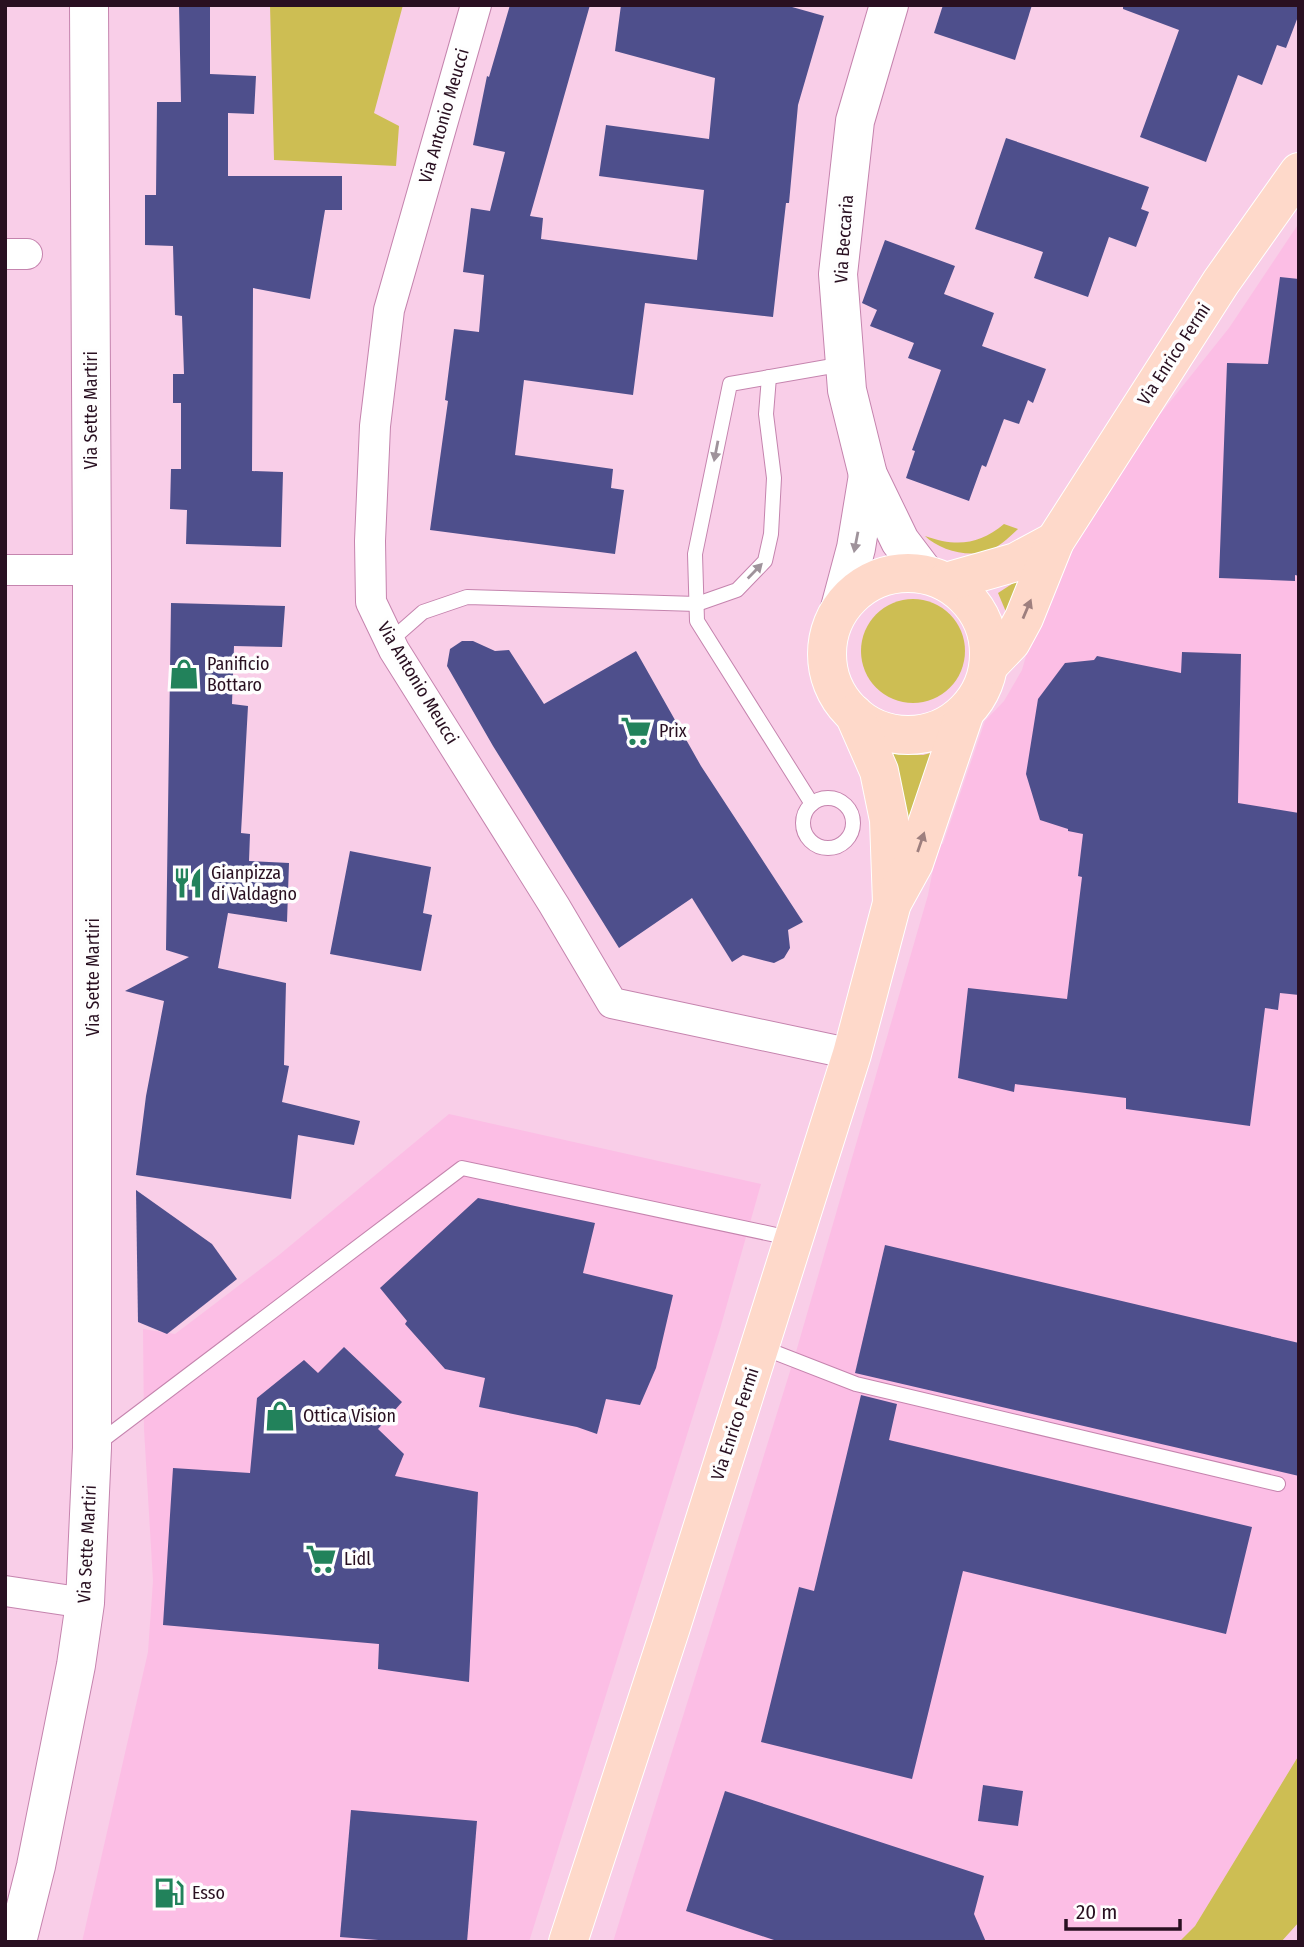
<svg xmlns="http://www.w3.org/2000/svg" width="1304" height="1947" font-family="'Fira Sans Condensed',sans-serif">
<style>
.built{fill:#fcbee5}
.green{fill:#cdbe53}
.building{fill:#4e4f8c}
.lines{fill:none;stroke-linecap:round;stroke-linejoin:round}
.lane-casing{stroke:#c584ae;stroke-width:16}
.street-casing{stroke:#c584ae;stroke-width:32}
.secondary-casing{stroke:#c584ae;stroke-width:40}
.primary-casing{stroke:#fff;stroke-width:40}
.lane{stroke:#fff;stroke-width:14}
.street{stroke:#fff;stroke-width:30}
.secondary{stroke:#fff;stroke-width:38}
.primary{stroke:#fed9ca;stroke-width:38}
.oneway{fill:#9f939b}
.oneway2{fill:#9e7f7e}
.labels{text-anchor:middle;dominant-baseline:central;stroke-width:7;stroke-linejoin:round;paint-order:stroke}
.street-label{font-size:18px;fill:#291021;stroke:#fefefe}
.poi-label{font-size:18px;fill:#291021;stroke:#fefefe;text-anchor:start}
</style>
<rect width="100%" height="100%" fill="#f9cee8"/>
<g class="built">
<path d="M 1299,223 L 1299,1755 L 1195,1926 L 1179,1942 L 613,1942 L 796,1352 L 928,895 L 938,843 L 943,844 L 985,721 L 1004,701 L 1022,670 L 1028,649 L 1031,616 L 1130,452 L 1229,328 Z"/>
<path d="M 449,1114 L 761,1184 L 720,1329 L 529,1942 L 82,1942 L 148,1652 L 153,1581 L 144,1429 L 143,1329 L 175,1334 L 279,1255 Z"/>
</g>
<g class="green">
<path d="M 270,5 L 403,5 L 374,113 L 399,126 L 396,166 L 274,160 Z"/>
<path d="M 1004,524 L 1018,529 C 1008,538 998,549 984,552 C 965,557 938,549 925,536 C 956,547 979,545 1004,524 Z"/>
<path d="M 1024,576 L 1009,619 L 998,593 Z"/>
<circle cx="913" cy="651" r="52"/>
<path d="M 945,749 L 912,839 L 893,753 L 923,755 Z"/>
<path d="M 1299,1755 L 1299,1922 L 1281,1942 L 1179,1942 L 1195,1926 Z"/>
</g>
<g class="building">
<path d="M 179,5 L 210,5 L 210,74 L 256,76 L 254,114 L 228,113 L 228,176 L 342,176 L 342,210 L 325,210 L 310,299 L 253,288 L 252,471 L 283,472 L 281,547 L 186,544 L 187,510 L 170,509 L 171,469 L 181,469 L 181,403 L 173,403 L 173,374 L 184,374 L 182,316 L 175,315 L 173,246 L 145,245 L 145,195 L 156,195 L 157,102 L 181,102 Z"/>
<path d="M 510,5 L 590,5 L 530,216 L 543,218 L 541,239 L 697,260 L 704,190 L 599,176 L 606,125 L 709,139 L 715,78 L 615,51 L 621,5 L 785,5 L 824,16 L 798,105 L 789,203 L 786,203 L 773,317 L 645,303 L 633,395 L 524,380 L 515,455 L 613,469 L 611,488 L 624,490 L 615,554 L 430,530 L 448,401 L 445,400 L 454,329 L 479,332 L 484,275 L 463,272 L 471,208 L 490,211 L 505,152 L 473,145 L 487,76 L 489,77 Z"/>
<path d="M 943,5 L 1032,5 L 1015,60 L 934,33 Z"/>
<path d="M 1123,5 L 1299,5 L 1299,14 L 1286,48 L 1277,45 L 1262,85 L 1238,75 L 1206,162 L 1140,137 L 1179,30 L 1123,9 Z"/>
<path d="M 1006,138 L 1149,187 L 1141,209 L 1149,212 L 1136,247 L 1109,237 L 1088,297 L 1034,278 L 1043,252 L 975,229 Z"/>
<path d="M 885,240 L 955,266 L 944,294 L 994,313 L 982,346 L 1046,369 L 1033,403 L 1028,400 L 1019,424 L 1004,419 L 986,467 L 982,465 L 969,501 L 906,478 L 915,451 L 912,450 L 941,370 L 908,358 L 914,343 L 870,326 L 877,310 L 862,303 Z"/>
<path d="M 1280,277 L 1299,279 L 1299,576 L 1295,575 L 1295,581 L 1219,578 L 1227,363 L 1268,364 Z"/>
<path d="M 171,603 L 285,606 L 282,647 L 234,646 L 232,704 L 248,706 L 241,833 L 250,834 L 249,861 L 289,863 L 287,922 L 228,913 L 218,968 L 286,983 L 284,1065 L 289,1066 L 282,1102 L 360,1121 L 354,1145 L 298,1135 L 291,1199 L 136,1175 L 146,1096 L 164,1001 L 125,991 L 189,957 L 166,950 Z"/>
<path d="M 462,641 L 473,641 L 495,651 L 509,650 L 544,704 L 636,651 L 701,766 L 803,922 L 788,930 L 790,948 L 784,958 L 774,963 L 743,955 L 732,962 L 692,898 L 619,948 L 493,746 L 447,666 L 450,649 Z"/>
<path d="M 1182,652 L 1241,654 L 1238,803 L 1299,813 L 1299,995 L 1280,993 L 1278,1010 L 1265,1008 L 1250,1126 L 1126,1109 L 1126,1098 L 1015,1084 L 1014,1092 L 958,1078 L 968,988 L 1067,999 L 1082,877 L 1078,876 L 1083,834 L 1068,831 L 1068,829 L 1040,820 L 1026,774 L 1038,699 L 1065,663 L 1094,660 L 1097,656 L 1181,673 Z"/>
<path d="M 350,851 L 431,867 L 423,913 L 432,915 L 421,971 L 330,954 Z"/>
<path d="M 136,1190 L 212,1244 L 237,1279 L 167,1334 L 138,1322 Z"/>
<path d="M 478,1198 L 595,1223 L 583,1273 L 673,1295 L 656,1368 L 640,1405 L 606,1399 L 597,1434 L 577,1427 L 479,1407 L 485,1378 L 445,1369 L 405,1324 L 407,1321 L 380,1288 Z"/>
<path d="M 885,1245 L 1299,1343 L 1299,1476 L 855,1373 Z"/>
<path d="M 344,1347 L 402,1402 L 378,1429 L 404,1454 L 395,1476 L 478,1492 L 469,1682 L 378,1669 L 379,1644 L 163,1625 L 173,1468 L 250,1473 L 257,1398 L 304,1360 L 318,1373 Z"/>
<path d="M 861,1395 L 897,1404 L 889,1440 L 1252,1527 L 1226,1634 L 963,1571 L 912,1779 L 761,1742 L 799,1587 L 814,1591 Z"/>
<path d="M 983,1785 L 1023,1791 L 1018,1826 L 978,1821 Z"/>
<path d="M 725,1791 L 984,1876 L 974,1914 L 986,1942 L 780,1942 L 686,1911 Z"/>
<path d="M 351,1810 L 477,1821 L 467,1942 L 404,1942 L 340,1937 Z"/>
</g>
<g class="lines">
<g class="lane-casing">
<g id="lane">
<path d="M 390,641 L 423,612 L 467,597 L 697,604 L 737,590 L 765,561 L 771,534 L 774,478 L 766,414 L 769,377"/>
<circle cx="828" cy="823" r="25"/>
<path d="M 812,804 L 697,621 L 695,554 L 730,384 L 844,364"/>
<path d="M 761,1347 L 856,1384 L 1278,1484"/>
<path d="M 96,1445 L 462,1168 L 790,1238"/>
</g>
</g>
<g class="street-casing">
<g id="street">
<path d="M 476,5 L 389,310 L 375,426 L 370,541 L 371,602 L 394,650 L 554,905 L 612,1003 L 852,1054"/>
<path d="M 5,254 L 27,254"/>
<path d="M 5,570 L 92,570"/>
<path d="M 5,1591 L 85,1603"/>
</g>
</g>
<g class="secondary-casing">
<g id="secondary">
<path d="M 889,5 L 855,121 L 838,274 L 847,390 L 868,475 L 900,541 L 925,574"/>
<path d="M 840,608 L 856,548 L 868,475"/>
<path d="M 17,1942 L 36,1866 L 76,1665 L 85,1603 L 92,1448 L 92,570 L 89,5"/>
</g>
</g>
<g class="primary-casing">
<g id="primary">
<circle cx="908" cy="654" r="81"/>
<path d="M 946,582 L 1016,562 L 1055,541"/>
<path d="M 989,665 L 1011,642 L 1024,618 L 1055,541 L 1221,282 L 1299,172"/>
<path d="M 854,714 L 879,771 L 889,820 L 892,903"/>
<path d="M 568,1942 L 671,1627 L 852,1054 L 892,903 L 914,863 L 964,715"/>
</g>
</g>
<use href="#lane" class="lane"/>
<use href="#street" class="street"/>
<use href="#secondary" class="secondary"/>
<use href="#primary" class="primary"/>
</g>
<defs><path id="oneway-solid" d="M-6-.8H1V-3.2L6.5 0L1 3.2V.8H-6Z" transform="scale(1.75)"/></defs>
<g class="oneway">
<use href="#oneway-solid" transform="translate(716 451) rotate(101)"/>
<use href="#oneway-solid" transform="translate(856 542) rotate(101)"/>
<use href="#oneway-solid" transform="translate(755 571) rotate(-46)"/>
</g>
<g class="oneway2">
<use href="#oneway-solid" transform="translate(1027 609) rotate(-67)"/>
<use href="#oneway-solid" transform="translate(921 842) rotate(-71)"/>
</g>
<defs>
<g id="shop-bare" transform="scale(2.415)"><path d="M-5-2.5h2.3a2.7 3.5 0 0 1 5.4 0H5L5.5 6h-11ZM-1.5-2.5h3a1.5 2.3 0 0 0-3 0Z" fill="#22825b" stroke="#fefefe" stroke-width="2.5" paint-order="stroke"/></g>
<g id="supermarket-bare" transform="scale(2.415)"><path d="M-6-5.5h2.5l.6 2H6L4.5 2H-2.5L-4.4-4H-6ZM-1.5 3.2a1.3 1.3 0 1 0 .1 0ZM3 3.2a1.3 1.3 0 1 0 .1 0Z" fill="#22825b" stroke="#fefefe" stroke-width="2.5" paint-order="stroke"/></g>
<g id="restaurant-bare" transform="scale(2.415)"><path d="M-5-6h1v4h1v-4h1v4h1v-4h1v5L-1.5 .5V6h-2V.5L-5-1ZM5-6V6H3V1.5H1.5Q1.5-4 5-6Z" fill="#22825b" stroke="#fefefe" stroke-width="2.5" paint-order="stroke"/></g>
<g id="fuel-bare" transform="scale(2.415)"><path d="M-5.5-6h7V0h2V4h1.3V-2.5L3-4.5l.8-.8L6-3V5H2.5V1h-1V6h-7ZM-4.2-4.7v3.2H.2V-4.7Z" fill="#22825b" stroke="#fefefe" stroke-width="2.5" paint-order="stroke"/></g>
</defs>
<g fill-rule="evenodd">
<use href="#shop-bare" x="184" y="674"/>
<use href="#supermarket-bare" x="636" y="731"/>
<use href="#restaurant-bare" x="188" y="883"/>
<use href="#shop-bare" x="280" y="1416"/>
<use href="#supermarket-bare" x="321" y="1559"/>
<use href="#fuel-bare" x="169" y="1893"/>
</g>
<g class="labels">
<g class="street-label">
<text transform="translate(444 116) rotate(-74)">Via Antonio Meucci</text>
<text transform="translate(844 239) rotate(-86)">Via Beccaria</text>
<text transform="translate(1174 354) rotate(-57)">Via Enrico Fermi</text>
<text transform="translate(91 410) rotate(-90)">Via Sette Martiri</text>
<text transform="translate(418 683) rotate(59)">Via Antonio Meucci</text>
<text transform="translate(93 977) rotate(-90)">Via Sette Martiri</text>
<text transform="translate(735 1424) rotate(-72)">Via Enrico Fermi</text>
<text transform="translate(87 1544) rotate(-87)">Via Sette Martiri</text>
</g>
<g class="poi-label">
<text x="207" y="664">Panificio<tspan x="207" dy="21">Bottaro</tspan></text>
<text x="659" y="731">Prix</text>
<text x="211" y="873">Gianpizza<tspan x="211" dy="21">di Valdagno</tspan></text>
<text x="303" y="1416">Ottica Vision</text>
<text x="344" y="1559">Lidl</text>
<text x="192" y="1893">Esso</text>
</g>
</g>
<rect width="1304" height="1947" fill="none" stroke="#291021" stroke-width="14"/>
<path d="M1066 1919v10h114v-10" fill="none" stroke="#291021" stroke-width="3.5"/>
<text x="1076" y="1919" font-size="21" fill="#291021" stroke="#fefefe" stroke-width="5" paint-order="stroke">20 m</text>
</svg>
